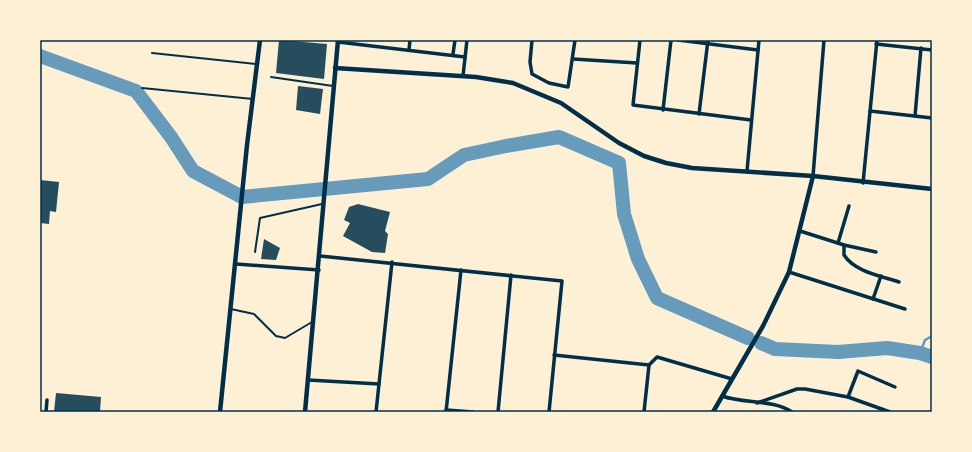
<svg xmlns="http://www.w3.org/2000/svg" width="972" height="452" font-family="Manrope,sans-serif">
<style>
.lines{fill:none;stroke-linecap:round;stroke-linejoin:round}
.stream{stroke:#669bbc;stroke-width:2.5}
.river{stroke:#669bbc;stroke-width:14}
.building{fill:#264d5e}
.service{stroke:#003049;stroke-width:2}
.minor{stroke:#003049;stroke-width:3.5}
.tertiary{stroke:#003049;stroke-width:4.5}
.neatline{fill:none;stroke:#003049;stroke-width:1.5}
</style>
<rect width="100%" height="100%" fill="#fdf0d5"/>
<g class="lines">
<g class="stream">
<path d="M 932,328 L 932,333"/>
<path d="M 920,353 L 925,340 L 932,336"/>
</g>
<g class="river">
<path d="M 40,56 L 136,91 L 171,137 L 193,171 L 242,197 L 428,179 L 464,155 L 506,146 L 559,137 L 619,163 L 624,214 L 638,259 L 657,298 L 748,338"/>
<path d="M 761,343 L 775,349 L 838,352 L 887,348 L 920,353 L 932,357"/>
</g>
</g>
<g class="building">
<path d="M 279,40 L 327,44 L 324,79 L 276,73 Z"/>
<path d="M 298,86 L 323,89 L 320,114 L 296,110 Z"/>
<path d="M 40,180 L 59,182 L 56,212 L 50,211 L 49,224 L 40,223 Z"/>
<path d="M 358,204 L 390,212 L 385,231 L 388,234 L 385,253 L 372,252 L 343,236 L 350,223 L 344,220 L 349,207 Z"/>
<path d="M 264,239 L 280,248 L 276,260 L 261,259 Z"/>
<path d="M 56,393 L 101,397 L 100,412 L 54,412 Z"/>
</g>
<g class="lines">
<g class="service">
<path d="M 152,53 L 256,64"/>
<path d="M 271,77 L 333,86"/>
<path d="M 142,88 L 253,99"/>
<path d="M 255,252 L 260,218 L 322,204"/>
<path d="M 231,309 L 254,314 L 276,336 L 285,338 L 312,322"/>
</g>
<g class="minor">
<path d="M 532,40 L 530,62 L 532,74 L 549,83 L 568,87 L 575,40"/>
<path d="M 640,40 L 633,105 L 751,120"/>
<path d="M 678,40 L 758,50"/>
<path d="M 338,42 L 465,57"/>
<path d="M 876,44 L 932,50"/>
<path d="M 409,50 L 410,40"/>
<path d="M 453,54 L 455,40"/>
<path d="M 573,59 L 637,63"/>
<path d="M 463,76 L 467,40"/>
<path d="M 663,110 L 671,40"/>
<path d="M 870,111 L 932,118"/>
<path d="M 699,114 L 708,40"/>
<path d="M 915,116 L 921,48"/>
<path d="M 747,171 L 759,40"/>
<path d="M 813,176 L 824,40"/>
<path d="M 863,183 L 877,40"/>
<path d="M 800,231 L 844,245 L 876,252"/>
<path d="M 838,243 L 849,206"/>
<path d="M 844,245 L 844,255 C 855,272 881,276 899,282"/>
<path d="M 320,256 L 562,281 L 549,412"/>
<path d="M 236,264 L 319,270"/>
<path d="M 789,272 L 905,309"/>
<path d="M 873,299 L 881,276"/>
<path d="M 554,355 L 649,365 L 644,412"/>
<path d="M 649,365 L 657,357 L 732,379"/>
<path d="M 308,380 L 379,384"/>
<path d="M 722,396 C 744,404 773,399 792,412"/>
<path d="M 848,397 L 858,371 L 895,387"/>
<path d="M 757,403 L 797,389 L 805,389 L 848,397 L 890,412"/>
<path d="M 446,410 L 473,412"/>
<path d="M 46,412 L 47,400"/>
<path d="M 376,412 L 392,262"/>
<path d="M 446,412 L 461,270"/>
<path d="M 498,412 L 511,275"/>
</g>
<g class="tertiary">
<path d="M 335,68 L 476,77 L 513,83 L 561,103 L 619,143 L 644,156 L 666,163 L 692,168 L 813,176 L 932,189"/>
<path d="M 220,412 L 247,145 L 260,40"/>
<path d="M 305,412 L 338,40"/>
<path d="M 713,412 L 763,326 L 789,272 L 813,176"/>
</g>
</g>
<rect width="972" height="452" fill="none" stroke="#fdf0d5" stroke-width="82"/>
<rect x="41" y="41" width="890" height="370" class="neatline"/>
</svg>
